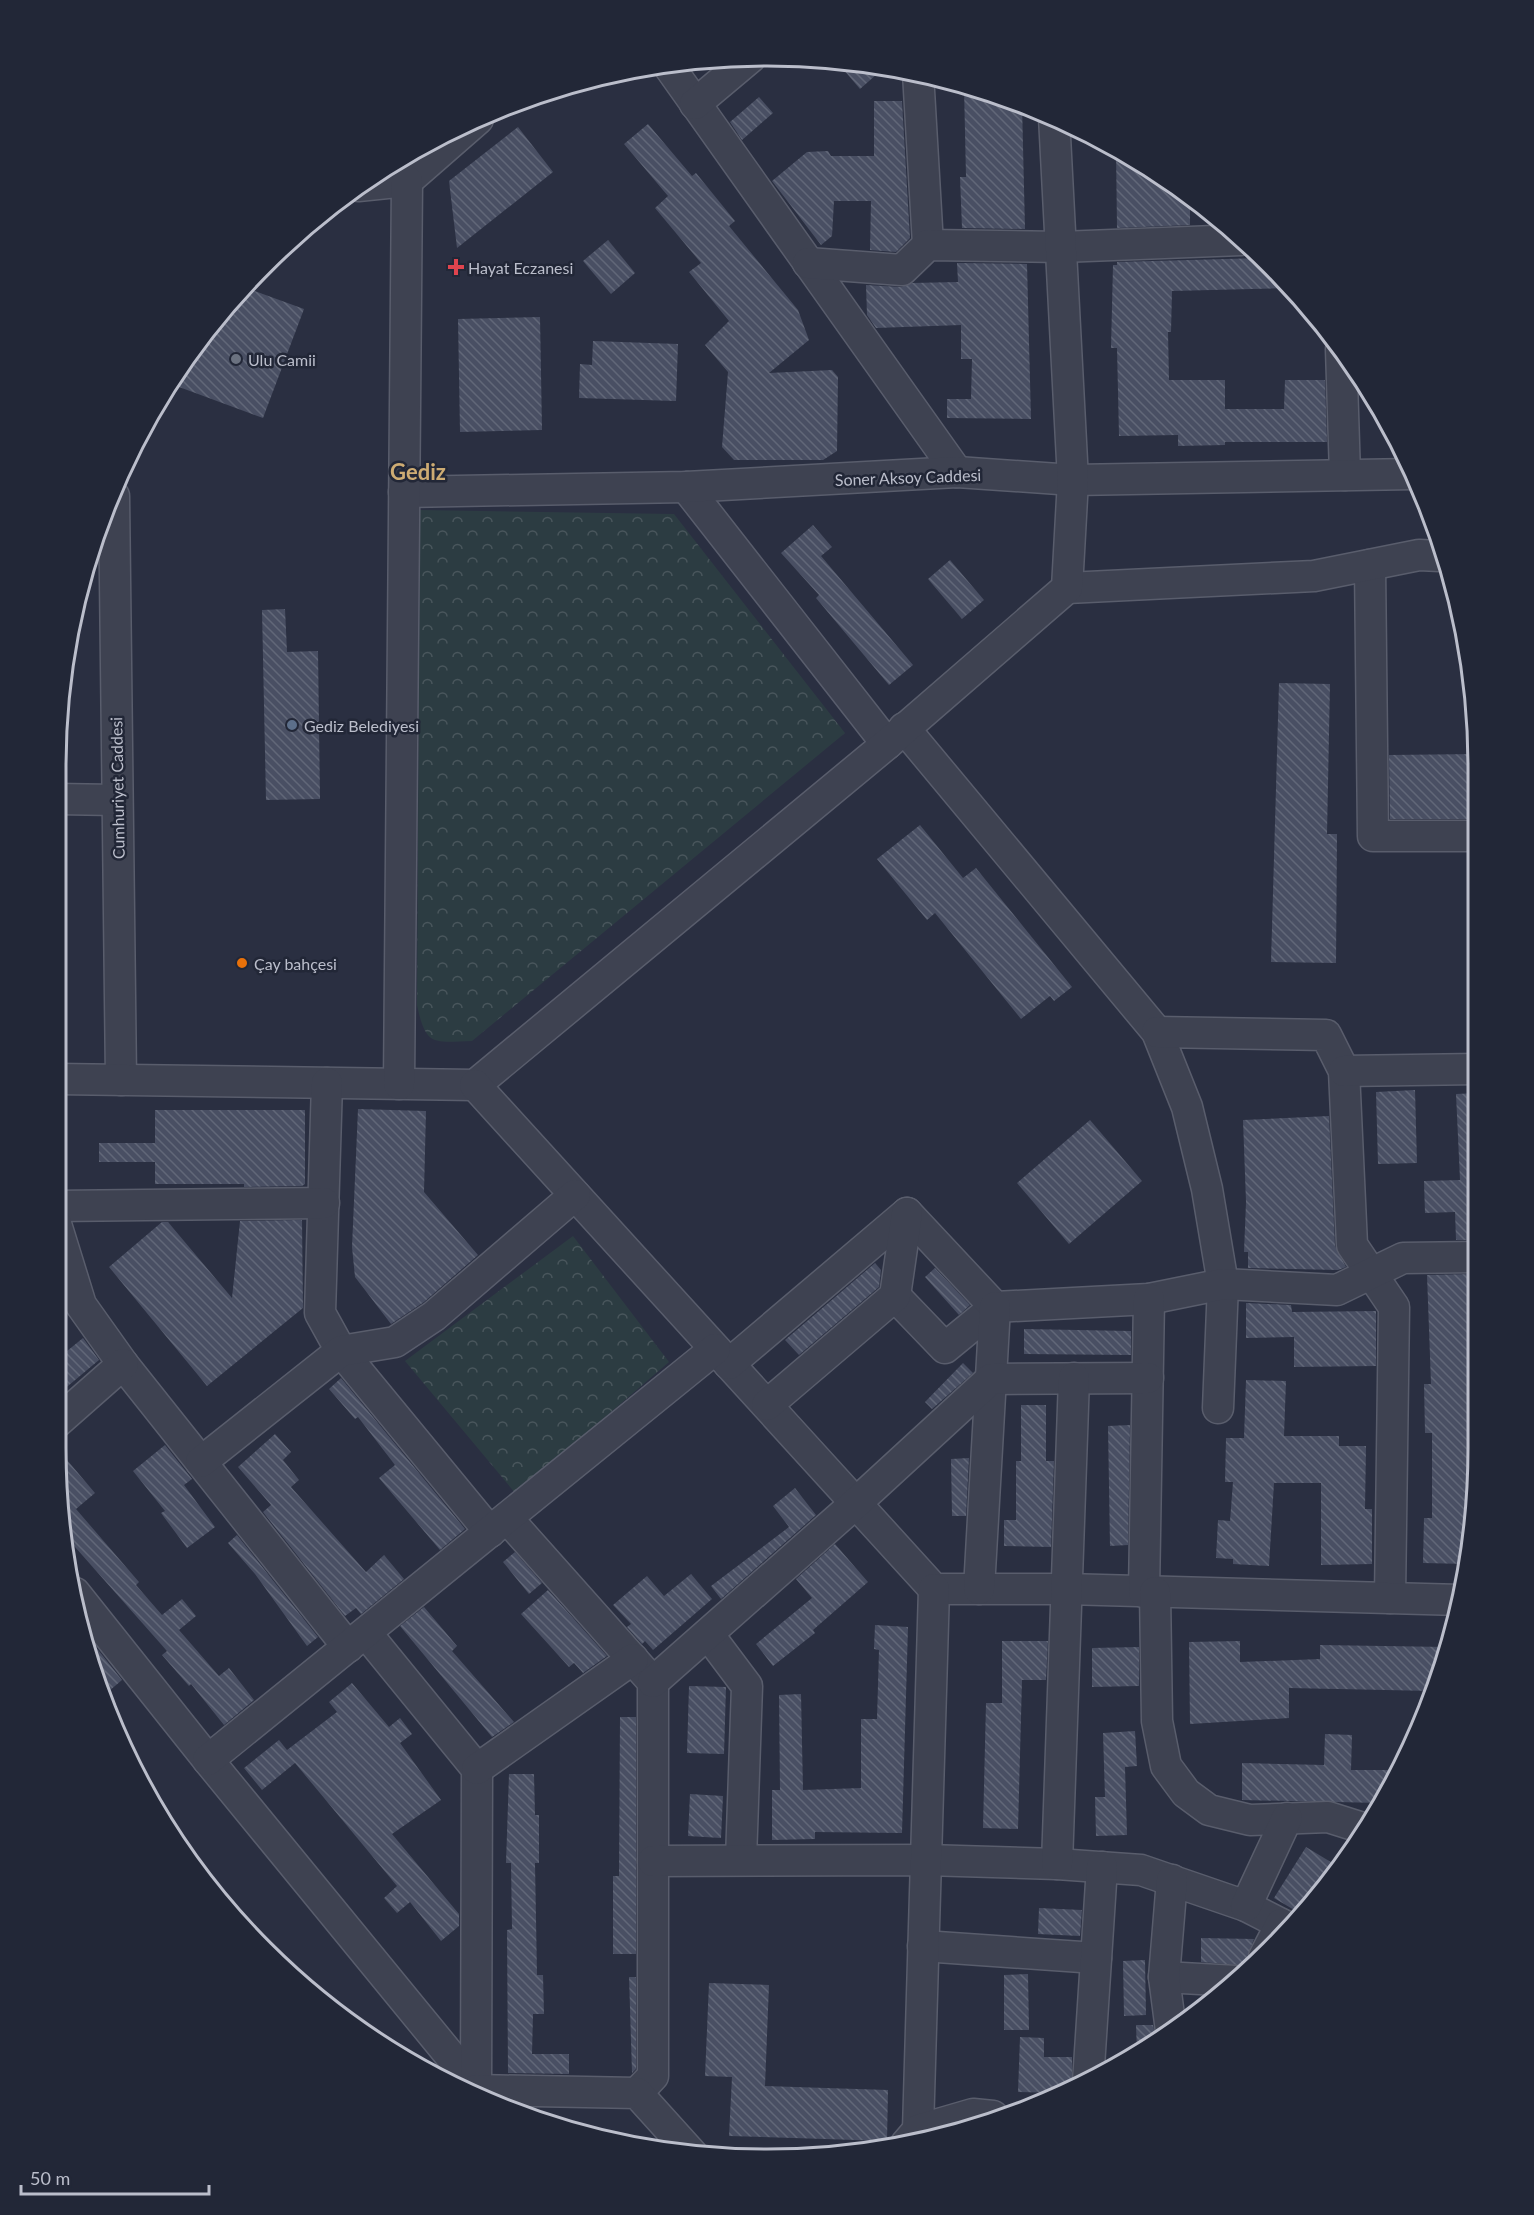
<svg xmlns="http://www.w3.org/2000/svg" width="1534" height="2215" font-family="Lato,sans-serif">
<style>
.forest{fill:url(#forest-crowns)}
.building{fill:url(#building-back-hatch)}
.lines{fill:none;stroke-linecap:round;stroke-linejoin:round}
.minor-casing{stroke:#595d6c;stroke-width:33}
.minor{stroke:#3e4251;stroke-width:30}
.health-dot{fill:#e0444e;stroke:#222737;stroke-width:2}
.worship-dot{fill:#6b7280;stroke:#222737;stroke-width:2}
.service-dot{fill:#5c6f8a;stroke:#222737;stroke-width:2}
.food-dot{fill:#e8710a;stroke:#222737;stroke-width:2}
.labels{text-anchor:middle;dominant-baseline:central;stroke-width:5;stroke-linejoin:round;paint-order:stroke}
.poi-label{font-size:16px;fill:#bbbecb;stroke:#222737;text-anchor:start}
.street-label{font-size:16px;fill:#bbbecb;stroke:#222737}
.district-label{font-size:22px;font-weight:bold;fill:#ceac73;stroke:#222737}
.rim{fill:none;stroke:#bbbecb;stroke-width:3}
</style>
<defs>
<pattern id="forest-crowns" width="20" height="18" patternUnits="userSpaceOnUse" patternTransform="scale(1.5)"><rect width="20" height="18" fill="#2c3c42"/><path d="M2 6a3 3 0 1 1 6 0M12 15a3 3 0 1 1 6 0" fill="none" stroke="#49565c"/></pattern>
<pattern id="building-back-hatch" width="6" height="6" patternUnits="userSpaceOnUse" patternTransform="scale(1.5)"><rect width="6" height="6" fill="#494f63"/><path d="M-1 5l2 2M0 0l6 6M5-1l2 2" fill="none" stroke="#616778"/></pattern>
</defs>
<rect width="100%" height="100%" fill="#2a2f41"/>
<g class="forest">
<path d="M 420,510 L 674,514 L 845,733 L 472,1041 C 433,1042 426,1047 417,1005 Z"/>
<path d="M 573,1236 L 669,1362 L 516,1494 L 405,1361 Z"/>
</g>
<g class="building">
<path d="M 837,62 L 865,65 L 885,67 L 860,89 Z"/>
<path d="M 964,87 L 1022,104 L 1025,229 L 962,228 L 960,177 L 966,177 Z"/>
<path d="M 759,97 L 773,113 L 742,140 L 730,122 Z"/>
<path d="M 874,101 L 902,101 L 910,238 L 896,252 L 870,250 L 871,201 L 834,201 L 832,236 L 821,245 L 772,181 L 807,152 L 828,151 L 831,156 L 874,156 Z"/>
<path d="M 648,124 L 692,176 L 696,173 L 735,221 L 729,226 L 798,310 L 809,340 L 769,373 L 832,370 L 838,377 L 837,451 L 823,460 L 734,460 L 722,447 L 728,372 L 705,345 L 729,321 L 689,272 L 701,263 L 655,208 L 668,196 L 624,144 Z"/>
<path d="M 518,127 L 553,172 L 457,248 L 449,181 Z"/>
<path d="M 1116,151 L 1163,176 L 1190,198 L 1190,225 L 1117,228 Z"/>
<path d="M 608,240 L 635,273 L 611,294 L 583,261 Z"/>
<path d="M 1262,258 L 1291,288 L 1172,291 L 1171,332 L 1168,332 L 1169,380 L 1225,380 L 1225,409 L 1284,409 L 1285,380 L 1325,380 L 1327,442 L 1225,442 L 1225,445 L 1178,446 L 1178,435 L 1119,436 L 1117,348 L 1111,348 L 1113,265 L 1117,265 L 1117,262 Z"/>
<path d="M 957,263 L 1027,264 L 1031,419 L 947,418 L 947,399 L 971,399 L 972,359 L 961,359 L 961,325 L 876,328 L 867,315 L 866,285 L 901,287 L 912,283 L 958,282 Z"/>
<path d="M 244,287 L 304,309 L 263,418 L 171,384 L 202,334 Z"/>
<path d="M 540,317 L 542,430 L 460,432 L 458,319 Z"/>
<path d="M 593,341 L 678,344 L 676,401 L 579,398 L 580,364 L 592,365 Z"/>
<path d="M 813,525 L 832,547 L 821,556 L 913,665 L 889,685 L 816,598 L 819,595 L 781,553 Z"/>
<path d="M 950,560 L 984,600 L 962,619 L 928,579 Z"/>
<path d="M 285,609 L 287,652 L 318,651 L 320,799 L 266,800 L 262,610 Z"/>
<path d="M 1279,683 L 1330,684 L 1327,834 L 1337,834 L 1336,963 L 1271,962 Z"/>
<path d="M 1477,754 L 1478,819 L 1390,819 L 1389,755 Z"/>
<path d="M 920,825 L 963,878 L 976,868 L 1072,987 L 1054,1001 L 1050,996 L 1021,1019 L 935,913 L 927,920 L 877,859 Z"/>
<path d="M 1415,1090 L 1417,1163 L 1378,1164 L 1376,1092 Z"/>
<path d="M 1478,1093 L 1479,1240 L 1456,1240 L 1455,1212 L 1425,1213 L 1424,1181 L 1460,1180 L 1456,1094 Z"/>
<path d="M 358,1109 L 426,1111 L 424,1192 L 478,1255 L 424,1302 L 391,1324 L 355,1277 L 352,1247 Z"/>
<path d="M 155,1110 L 305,1110 L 305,1184 L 302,1186 L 244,1187 L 244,1184 L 155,1184 L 155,1162 L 99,1162 L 99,1143 L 155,1143 Z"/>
<path d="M 1329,1116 L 1335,1246 L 1346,1267 L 1338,1270 L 1248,1268 L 1248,1252 L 1244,1252 L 1246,1202 L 1243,1120 Z"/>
<path d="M 1090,1120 L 1142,1181 L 1069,1244 L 1017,1183 Z"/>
<path d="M 302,1220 L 303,1308 L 207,1386 L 109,1267 L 162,1222 L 168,1222 L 232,1298 L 240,1221 Z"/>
<path d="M 875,1263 L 881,1270 L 879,1287 L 799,1355 L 785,1340 Z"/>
<path d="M 935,1268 L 970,1305 L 959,1315 L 925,1277 Z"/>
<path d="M 1472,1274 L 1476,1383 L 1478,1383 L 1478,1450 L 1475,1484 L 1472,1484 L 1467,1564 L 1423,1563 L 1424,1518 L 1432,1518 L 1432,1433 L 1425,1433 L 1424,1384 L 1431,1384 L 1427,1275 Z"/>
<path d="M 1246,1303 L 1291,1305 L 1292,1312 L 1376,1311 L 1376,1366 L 1294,1367 L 1294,1337 L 1246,1338 Z"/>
<path d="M 1024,1329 L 1131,1331 L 1131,1355 L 1024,1354 Z"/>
<path d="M 83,1338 L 99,1360 L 56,1396 L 56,1360 Z"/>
<path d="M 963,1363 L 973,1373 L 932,1409 L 925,1402 Z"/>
<path d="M 341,1378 L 465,1529 L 440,1550 L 379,1478 L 395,1465 L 358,1417 L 355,1419 L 329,1389 Z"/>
<path d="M 1246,1380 L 1286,1381 L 1284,1436 L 1339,1436 L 1339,1446 L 1366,1446 L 1365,1509 L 1372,1509 L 1372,1564 L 1321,1565 L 1321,1483 L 1274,1483 L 1269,1566 L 1233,1564 L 1233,1559 L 1216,1558 L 1218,1520 L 1230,1521 L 1233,1482 L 1225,1482 L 1226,1438 L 1244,1438 Z"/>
<path d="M 1021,1405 L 1046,1405 L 1046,1461 L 1054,1461 L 1051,1547 L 1004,1546 L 1004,1520 L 1016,1520 L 1016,1461 L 1021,1461 Z"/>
<path d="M 1130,1425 L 1128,1545 L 1110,1546 L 1108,1426 Z"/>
<path d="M 275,1434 L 291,1452 L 283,1460 L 299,1480 L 291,1487 L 366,1572 L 384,1555 L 404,1579 L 361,1614 L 356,1608 L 345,1616 L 263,1512 L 271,1505 L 238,1467 Z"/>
<path d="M 165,1445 L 192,1479 L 184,1485 L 215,1527 L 187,1548 L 161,1513 L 165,1511 L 133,1471 Z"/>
<path d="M 56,1447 L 95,1493 L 76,1509 L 139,1582 L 136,1585 L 162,1615 L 182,1599 L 196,1616 L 179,1630 L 219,1676 L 229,1668 L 254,1700 L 224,1725 L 191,1684 L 189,1686 L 162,1655 L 167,1651 L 67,1538 Z"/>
<path d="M 969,1458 L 966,1516 L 952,1516 L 951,1459 Z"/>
<path d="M 795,1488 L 816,1515 L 721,1599 L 711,1586 L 789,1527 L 773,1506 Z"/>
<path d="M 237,1535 L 318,1637 L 307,1646 L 255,1574 L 228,1543 Z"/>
<path d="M 835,1544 L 868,1582 L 813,1630 L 815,1633 L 773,1666 L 756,1644 L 812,1598 L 796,1579 Z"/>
<path d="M 515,1552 L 542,1583 L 529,1594 L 503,1562 Z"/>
<path d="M 691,1574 L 712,1599 L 653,1650 L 645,1641 L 642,1644 L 627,1627 L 631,1624 L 613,1605 L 647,1576 L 664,1596 Z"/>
<path d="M 548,1590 L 607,1656 L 583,1673 L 574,1663 L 569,1667 L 521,1614 Z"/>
<path d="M 424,1607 L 457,1646 L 452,1651 L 514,1722 L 492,1737 L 400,1626 Z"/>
<path d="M 875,1625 L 908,1627 L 902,1833 L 815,1832 L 815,1839 L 772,1840 L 772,1790 L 780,1790 L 779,1695 L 801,1694 L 803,1790 L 861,1788 L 861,1719 L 877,1719 L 879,1650 L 874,1649 Z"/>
<path d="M 79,1626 L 122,1680 L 102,1697 L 80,1632 Z"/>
<path d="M 1002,1641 L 1048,1641 L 1046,1680 L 1022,1680 L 1018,1829 L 983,1828 L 986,1703 L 1002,1703 Z"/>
<path d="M 1240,1641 L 1240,1662 L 1320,1659 L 1320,1645 L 1447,1647 L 1433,1691 L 1289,1688 L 1289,1718 L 1190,1724 L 1189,1642 Z"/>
<path d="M 1139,1647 L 1139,1686 L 1092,1687 L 1092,1648 Z"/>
<path d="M 352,1683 L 389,1727 L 400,1718 L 412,1734 L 400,1743 L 441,1800 L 392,1834 L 459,1914 L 459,1926 L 441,1941 L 410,1902 L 397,1913 L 384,1898 L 397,1886 L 295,1763 L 262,1790 L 244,1768 L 279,1740 L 287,1750 L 337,1712 L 329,1702 Z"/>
<path d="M 689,1686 L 726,1687 L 724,1754 L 687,1753 Z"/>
<path d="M 620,1717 L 636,1717 L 636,1954 L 613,1954 L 613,1876 L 619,1876 Z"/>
<path d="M 1135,1731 L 1137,1766 L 1125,1767 L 1127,1835 L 1096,1836 L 1095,1797 L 1105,1797 L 1103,1733 Z"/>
<path d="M 1325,1734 L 1352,1735 L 1351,1770 L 1398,1770 L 1380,1803 L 1242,1800 L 1242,1763 L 1324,1765 Z"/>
<path d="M 509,1774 L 534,1774 L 535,1815 L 539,1815 L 539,1863 L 535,1863 L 537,1975 L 543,1975 L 544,2014 L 533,2014 L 532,2054 L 569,2054 L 569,2074 L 508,2073 L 507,1930 L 512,1929 L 511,1863 L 506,1863 Z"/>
<path d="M 690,1794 L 723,1796 L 721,1838 L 688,1836 Z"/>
<path d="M 1306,1847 L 1339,1867 L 1301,1914 L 1274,1898 Z"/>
<path d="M 1039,1908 L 1082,1910 L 1080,1936 L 1038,1934 Z"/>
<path d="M 1201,1938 L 1254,1939 L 1247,1957 L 1250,1966 L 1201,1962 Z"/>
<path d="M 1145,1960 L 1146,2015 L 1124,2016 L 1123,1961 Z"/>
<path d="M 1028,1974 L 1029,2030 L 1004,2030 L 1004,1975 Z"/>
<path d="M 629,1977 L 636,1977 L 636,2069 L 632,2073 Z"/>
<path d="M 709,1983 L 769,1985 L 765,2086 L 888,2090 L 887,2141 L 729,2136 L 732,2077 L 705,2076 Z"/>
<path d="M 1136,2025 L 1153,2025 L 1156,2040 L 1137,2052 Z"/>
<path d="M 1020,2037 L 1044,2038 L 1044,2057 L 1072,2057 L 1072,2089 L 1062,2093 L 1018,2092 Z"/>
</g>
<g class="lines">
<g class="minor-casing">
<g id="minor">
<path d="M 668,65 L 957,472"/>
<path d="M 918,73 L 928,245"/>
<path d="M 695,104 L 751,57"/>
<path d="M 358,186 L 407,181 L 478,119"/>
<path d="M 808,263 L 902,270 L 928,245 L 1061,247 L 1241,240"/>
<path d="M 1341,349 L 1345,475"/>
<path d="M 686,487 L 887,744"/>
<path d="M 404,492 L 686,487 L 957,472 L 1073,480 L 1413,474"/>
<path d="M 114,496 L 121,1080"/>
<path d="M 1370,565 L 1373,836 L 1478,836"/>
<path d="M 1067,588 L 1314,576 L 1419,555 L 1440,556"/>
<path d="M 904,728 L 1157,1032 L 1187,1107 L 1207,1189 L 1223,1284 L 1218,1408"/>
<path d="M 56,799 L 117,800"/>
<path d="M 1157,1032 L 1326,1035 L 1344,1071 L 1352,1245 L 1394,1307 L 1390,1598"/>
<path d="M 1344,1071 L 1478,1069"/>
<path d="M 56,1079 L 475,1085 L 887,744 L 1067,588 L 1073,480 L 1054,117"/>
<path d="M 327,1083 L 320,1313 L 341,1351 L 490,1532"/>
<path d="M 399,1084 L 407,181"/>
<path d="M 475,1085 L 934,1589 L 1066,1589 L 1461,1600"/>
<path d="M 56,1206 L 324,1203"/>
<path d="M 56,1224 L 81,1305 L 123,1364 L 348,1647"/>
<path d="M 895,1296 L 945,1348 L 995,1307"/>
<path d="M 729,1364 L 907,1213 L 995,1307 L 1149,1299 L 1223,1284 L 1337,1290 L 1403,1258 L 1478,1257"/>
<path d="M 767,1405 L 895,1296 L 907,1213"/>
<path d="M 56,1423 L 123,1364"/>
<path d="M 201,1462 L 341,1351 L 395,1342 L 434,1316 L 575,1195"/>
<path d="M 507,1518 L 653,1682 L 653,2076 L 637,2093"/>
<path d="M 979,1589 L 995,1307"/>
<path d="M 1144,1592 L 1149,1299"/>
<path d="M 1155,1592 L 1157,1721 L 1166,1766 L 1186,1793 L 1209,1810 L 1250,1820 L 1328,1817 L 1366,1829"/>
<path d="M 75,1593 L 208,1760 L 489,2103"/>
<path d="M 366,1633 L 477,1769 L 476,2090"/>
<path d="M 708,1634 L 747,1686 L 741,1860"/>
<path d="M 653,1682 L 856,1503 L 991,1379 L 1148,1378"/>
<path d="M 208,1760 L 715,1349"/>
<path d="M 477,1769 L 633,1659"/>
<path d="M 653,1861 L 926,1860 L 1057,1864 L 1141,1870 L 1246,1906 L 1289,1928"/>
<path d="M 1057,1864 L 1074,1378"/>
<path d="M 1246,1906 L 1287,1818"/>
<path d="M 923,1946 L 1096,1958"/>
<path d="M 1264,1957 L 1281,1924"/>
<path d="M 1164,1977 L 1236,1981"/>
<path d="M 1171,2031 L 1164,1977 L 1172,1880"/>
<path d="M 1088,2082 L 1102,1867"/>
<path d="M 476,2090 L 637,2093 L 693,2155"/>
<path d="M 924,2140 L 918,2130 L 934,1589"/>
<path d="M 906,2144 L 918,2130 L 973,2114 L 993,2116"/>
</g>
</g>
<use href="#minor" class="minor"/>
</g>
<path class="health-dot" d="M453 258h6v6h6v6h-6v6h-6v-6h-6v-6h6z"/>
<circle class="worship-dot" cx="236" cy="359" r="6"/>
<circle class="service-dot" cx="292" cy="725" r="6"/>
<circle class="food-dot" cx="242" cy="963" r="6"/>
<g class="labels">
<g class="poi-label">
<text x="468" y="267">Hayat Eczanesi</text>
<text x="248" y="359">Ulu Camii</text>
<text x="304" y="725">Gediz Belediyesi</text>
<text x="254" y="963">Çay bahçesi</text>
</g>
<g class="street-label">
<text transform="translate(908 477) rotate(-2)">Soner Aksoy Caddesi</text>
<text transform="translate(117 788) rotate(-91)">Cumhuriyet Caddesi</text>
</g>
<g class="district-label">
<text x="418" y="471">Gediz</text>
</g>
</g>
<path d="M0 0H1534V2215H0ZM767 66H767A701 701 0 0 1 1468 767V1448A701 701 0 0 1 767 2149H767A701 701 0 0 1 66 1448V767A701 701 0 0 1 767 66Z" fill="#222737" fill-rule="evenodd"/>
<path class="rim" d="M767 66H767A701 701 0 0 1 1468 767V1448A701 701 0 0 1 767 2149H767A701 701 0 0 1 66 1448V767A701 701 0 0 1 767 66Z"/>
<path d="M21 2185v9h188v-9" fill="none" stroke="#bbbecb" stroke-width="3"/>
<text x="30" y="2185" font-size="18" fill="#bbbecb" stroke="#222737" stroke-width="4.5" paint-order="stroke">50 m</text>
</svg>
